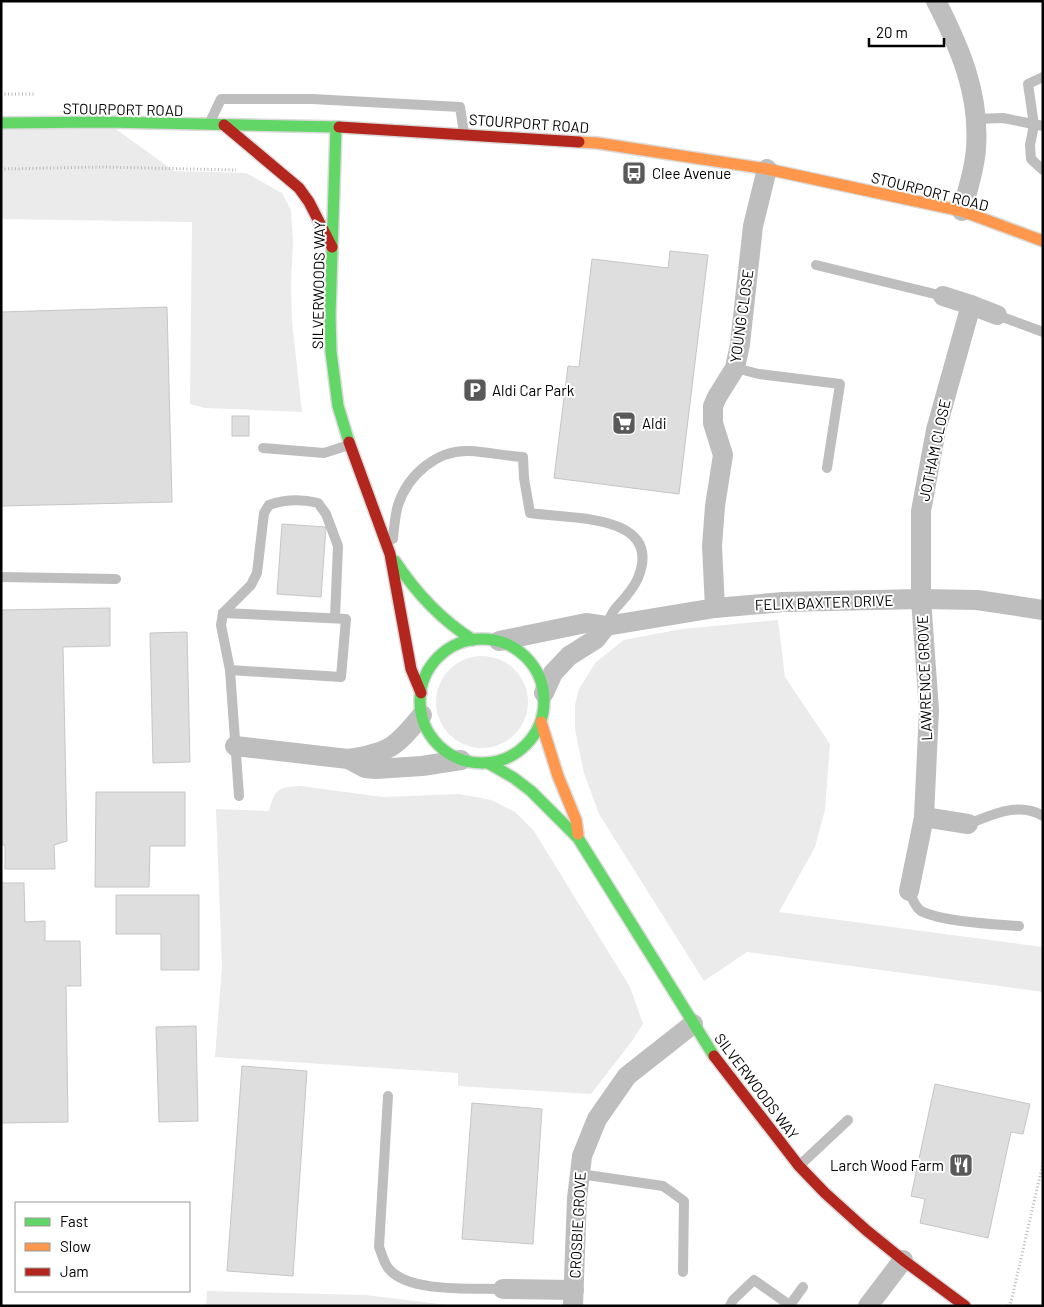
<svg xmlns="http://www.w3.org/2000/svg" width="1044" height="1307" font-family="Barlow,sans-serif">
<style>
.green{fill:#ebebeb}
.building{fill:#dedede;stroke:#c6c6c6}
.lines{fill:none;stroke-linecap:round;stroke-linejoin:round}
.fast-casing{stroke:#dbdbdb;stroke-width:14}
.slow-casing{stroke:#dbdbdb;stroke-width:14}
.jam-casing{stroke:#dbdbdb;stroke-width:14}
.path{stroke:#b9b9b9;stroke-width:3;stroke-dasharray:1 2.5;stroke-linecap:butt}
.lane{stroke:#bebebe;stroke-width:10}
.street{stroke:#bebebe;stroke-width:20}
.fast{stroke:#63d668;stroke-width:11}
.slow{stroke:#ff974d;stroke-width:11}
.jam{stroke:#b3261e;stroke-width:11}
.labels{text-anchor:middle;dominant-baseline:central;stroke-width:4;stroke-linejoin:round;paint-order:stroke}
.street-label{font-size:15px;fill:#000;stroke:#fff}
.poi-label{font-size:15px;fill:#000;stroke:#fff;text-anchor:start}
</style>
<rect width="100%" height="100%" fill="#fff"/>
<g class="green">
<path d="M 106,122 L 174,171 L 246,173 L 282,193 L 291,210 L 293,243 L 291,281 L 292,321 L 302,412 L 205,408 L 190,404 L 192,222 L 1,219 L 1,123 Z"/>
<path d="M 778,620 L 785,677 L 830,744 L 825,810 L 815,847 L 779,912 L 1043,947 L 1043,992 L 747,952 L 704,981 L 599,814 L 584,773 L 579,750 L 575,728 L 575,705 L 579,689 L 596,662 L 624,640 L 682,629 Z"/>
<circle cx="482" cy="702" r="46"/>
<path d="M 300,786 L 383,797 L 459,794 L 491,800 L 515,812 L 534,831 L 630,987 L 643,1024 L 632,1041 L 591,1094 L 458,1086 L 458,1073 L 215,1057 L 222,967 L 216,809 L 269,811 C 275,789 278,787 300,786 Z"/>
<path d="M 207,1291 L 365,1295 L 456,1306 L 206,1306 Z"/>
</g>
<g class="building">
<path d="M 670,251 L 708,255 L 679,494 L 554,478 L 568,366 L 579,367 L 592,259 L 668,268 Z"/>
<path d="M 167,307 L 172,502 L 1,506 L 1,312 Z"/>
<rect x="232" y="416" width="17" height="20"/>
<path d="M 282,524 L 326,527 L 321,597 L 277,594 Z"/>
<path d="M 110,608 L 110,646 L 63,647 L 67,841 L 54,845 L 55,869 L 5,869 L 5,845 L 1,845 L 1,610 Z"/>
<path d="M 187,632 L 190,762 L 153,763 L 150,633 Z"/>
<path d="M 96,792 L 185,792 L 185,846 L 150,846 L 149,887 L 95,887 Z"/>
<path d="M 1,883 L 24,883 L 25,922 L 45,921 L 45,941 L 80,941 L 81,986 L 66,986 L 68,1122 L 1,1123 Z"/>
<path d="M 116,895 L 199,895 L 199,970 L 161,970 L 161,934 L 116,934 Z"/>
<path d="M 196,1026 L 198,1121 L 159,1122 L 156,1027 Z"/>
<path d="M 242,1066 L 307,1071 L 293,1276 L 227,1271 Z"/>
<path d="M 935,1084 L 1030,1104 L 1023,1134 L 1011,1132 L 988,1238 L 920,1223 L 925,1199 L 911,1196 Z"/>
<path d="M 472,1103 L 542,1109 L 533,1244 L 462,1239 Z"/>
</g>
<g class="lines">
<g class="fast-casing">
<g id="fast">
<path d="M 1,123 L 106,122 L 339,127"/>
<path d="M 336,127 L 330,315 L 331,352 L 338,406 L 349,442"/>
<path d="M 395,561 C 416,593 440,619 473,640"/>
<circle cx="482" cy="701" r="62"/>
<path d="M 488,763 L 514,778 L 531,791 L 578,838 L 714,1056"/>
</g>
</g>
<g class="slow-casing">
<g id="slow">
<path d="M 579,142 L 597,143 L 767,169 L 962,211 L 1043,241"/>
<path d="M 541,722 L 558,776 L 576,820 L 578,834"/>
</g>
</g>
<g class="jam-casing">
<g id="jam">
<path d="M 224,125 L 299,188 L 309,202 L 332,247"/>
<path d="M 339,127 L 579,142"/>
<path d="M 349,442 L 390,554 L 411,669 L 421,693"/>
<path d="M 714,1056 L 799,1166 L 825,1193 L 866,1230 L 903,1260 L 965,1306"/>
</g>
</g>
<g class="path">
<path d="M 1,94 L 36,94"/>
<path d="M 1,169 L 102,167 L 236,170"/>
<path d="M 1008,1306 L 1011,1302 L 1043,1163"/>
</g>
<g class="lane">
<path d="M 1043,77 L 1028,84 L 1034,125 L 1030,145 L 1031,159 L 1043,170"/>
<path d="M 976,119 L 1003,118 L 1043,126"/>
<path d="M 210,122 L 221,99 L 312,99 L 460,107 L 464,133"/>
<path d="M 816,265 L 943,296"/>
<path d="M 997,315 L 1043,332"/>
<path d="M 735,368 L 759,374 L 840,384 L 827,468"/>
<path d="M 263,448 L 324,453 L 349,445"/>
<path d="M 393,539 C 394,528 395,515 398,505 C 408,475 437,449 470,451 C 487,452 505,456 523,457 L 524,478 L 530,513 C 569,519 664,513 638,578 C 633,590 623,600 615,609 C 611,614 609,620 606,626"/>
<path d="M 1,577 L 116,579"/>
<path d="M 223,613 L 346,619 L 341,677 L 230,670"/>
<path d="M 239,796 L 230,670 L 221,625 L 223,613 L 251,585 L 257,573 L 264,513 L 269,505 C 286,499 301,499 318,503 L 326,514 L 338,546 L 335,618"/>
<path d="M 968,824 C 992,815 1019,801 1043,816"/>
<path d="M 909,891 C 912,898 915,907 921,911 C 943,922 993,924 1019,926"/>
<path d="M 388,1096 L 379,1247 C 382,1254 384,1264 389,1269 C 409,1293 473,1288 503,1289"/>
<path d="M 800,1165 L 848,1120"/>
<path d="M 580,1174 L 663,1186 L 684,1201 L 683,1272"/>
<path d="M 790,1305 L 803,1287"/>
<path d="M 730,1306 L 733,1300 L 754,1280 L 791,1306"/>
</g>
<g class="street">
<path d="M 936,1 C 960,48 980,94 976,148 C 975,169 967,191 962,211"/>
<path d="M 943,296 L 971,305 L 997,315"/>
<path d="M 715,608 L 712,546 L 715,506 L 723,455 L 713,423 L 713,406 L 717,397 L 735,368 L 740,344 L 753,226 L 767,169"/>
<path d="M 606,626 L 715,608 L 783,602 L 921,599 L 977,600 L 1043,610"/>
<path d="M 499,641 L 586,623 L 606,626 L 596,639 L 569,656 L 553,673 L 544,693"/>
<path d="M 235,746 L 348,759 L 365,768 L 376,769 L 422,766 L 461,760"/>
<path d="M 348,759 C 389,753 396,747 422,715"/>
<path d="M 924,817 L 968,824"/>
<path d="M 909,891 L 924,817 L 929,710 L 921,599 L 921,511 L 936,430 L 971,305"/>
<path d="M 503,1289 L 574,1290"/>
<path d="M 573,1306 L 577,1198 L 580,1174 L 582,1156 L 597,1119 L 627,1076 L 693,1024"/>
<path d="M 868,1306 L 903,1260"/>
</g>
<use href="#fast" class="fast"/>
<use href="#slow" class="slow"/>
<use href="#jam" class="jam"/>
</g>
<defs>
<g id="bus-square" transform="scale(1.25)"><rect x="-9" y="-9" width="18" height="18" rx="4" fill="#595959" stroke="#fff"/><path d="M-5-6H5V4H4V6H2V4H-2V6H-4V4H-5ZM-3.5-4V0h7V-4ZM-3.5 1.2v1.5H-2V1.2ZM2 1.2v1.5H3.5V1.2Z" fill="#fff"/></g>
<g id="parking-square" transform="scale(1.25)"><rect x="-9" y="-9" width="18" height="18" rx="4" fill="#595959" stroke="#fff"/><path d="M-3.5-5.5H1a3.5 3.5 0 0 1 0 7H-1V5.5H-3.5ZM-1-3.4V-.6H.8a1.4 1.4 0 0 0 0-2.8Z" fill="#fff"/></g>
<g id="supermarket-square" transform="scale(1.25)"><rect x="-9" y="-9" width="18" height="18" rx="4" fill="#595959" stroke="#fff"/><path d="M-6-5.5h2.5l.6 2H6L4.5 2H-2.5L-4.4-4H-6ZM-1.5 3.2a1.3 1.3 0 1 0 .1 0ZM3 3.2a1.3 1.3 0 1 0 .1 0Z" fill="#fff"/></g>
<g id="restaurant-square" transform="scale(1.25)"><rect x="-9" y="-9" width="18" height="18" rx="4" fill="#595959" stroke="#fff"/><path d="M-5-6h1v4h1v-4h1v4h1v-4h1v5L-1.5 .5V6h-2V.5L-5-1ZM5-6V6H3V1.5H1.5Q1.5-4 5-6Z" fill="#fff"/></g>
</defs>
<g fill-rule="evenodd">
<use href="#bus-square" x="634" y="173"/>
<use href="#parking-square" x="475" y="390"/>
<use href="#supermarket-square" x="624" y="423"/>
<use href="#restaurant-square" x="961" y="1165"/>
</g>
<g class="labels">
<g class="street-label">
<text transform="translate(123 109) rotate(1)">STOURPORT ROAD</text>
<text transform="translate(529 123) rotate(4)">STOURPORT ROAD</text>
<text transform="translate(930 191) rotate(14)">STOURPORT ROAD</text>
<text transform="translate(318 285) rotate(-89)">SILVERWOODS WAY</text>
<text transform="translate(741 316) rotate(-82)">YOUNG CLOSE</text>
<text transform="translate(934 450) rotate(-78)">JOTHAM CLOSE</text>
<text transform="translate(824 602) rotate(-2)">FELIX BAXTER DRIVE</text>
<text transform="translate(924 678) rotate(-92)">LAWRENCE GROVE</text>
<text transform="translate(757 1086) rotate(53)">SILVERWOODS WAY</text>
<text transform="translate(577 1225) rotate(-87)">CROSBIE GROVE</text>
</g>
<g class="poi-label">
<text x="652" y="173">Clee Avenue</text>
<text x="492" y="390">Aldi Car Park</text>
<text x="642" y="423">Aldi</text>
<text x="944" y="1165" text-anchor="end">Larch Wood Farm</text>
</g>
</g>
<rect width="1044" height="1307" fill="none" stroke="#000000" stroke-width="5"/>
<rect x="15" y="1202" width="175" height="90" fill="#ffffff" stroke="#999999"/>
<rect x="25" y="1218" width="25" height="8" fill="#63d668" stroke="#999999"/>
<text x="60" y="1227" font-size="15" fill="#000000">Fast</text>
<rect x="25" y="1243" width="25" height="8" fill="#ff974d" stroke="#999999"/>
<text x="60" y="1252" font-size="15" fill="#000000">Slow</text>
<rect x="25" y="1268" width="25" height="8" fill="#b3261e" stroke="#999999"/>
<text x="60" y="1277" font-size="15" fill="#000000">Jam</text>
<path d="M869 38v8h75v-8" fill="none" stroke="#000000" stroke-width="2.5"/>
<text x="876" y="38" font-size="15" fill="#000000" stroke="#ffffff" stroke-width="4" paint-order="stroke">20 m</text>
</svg>
